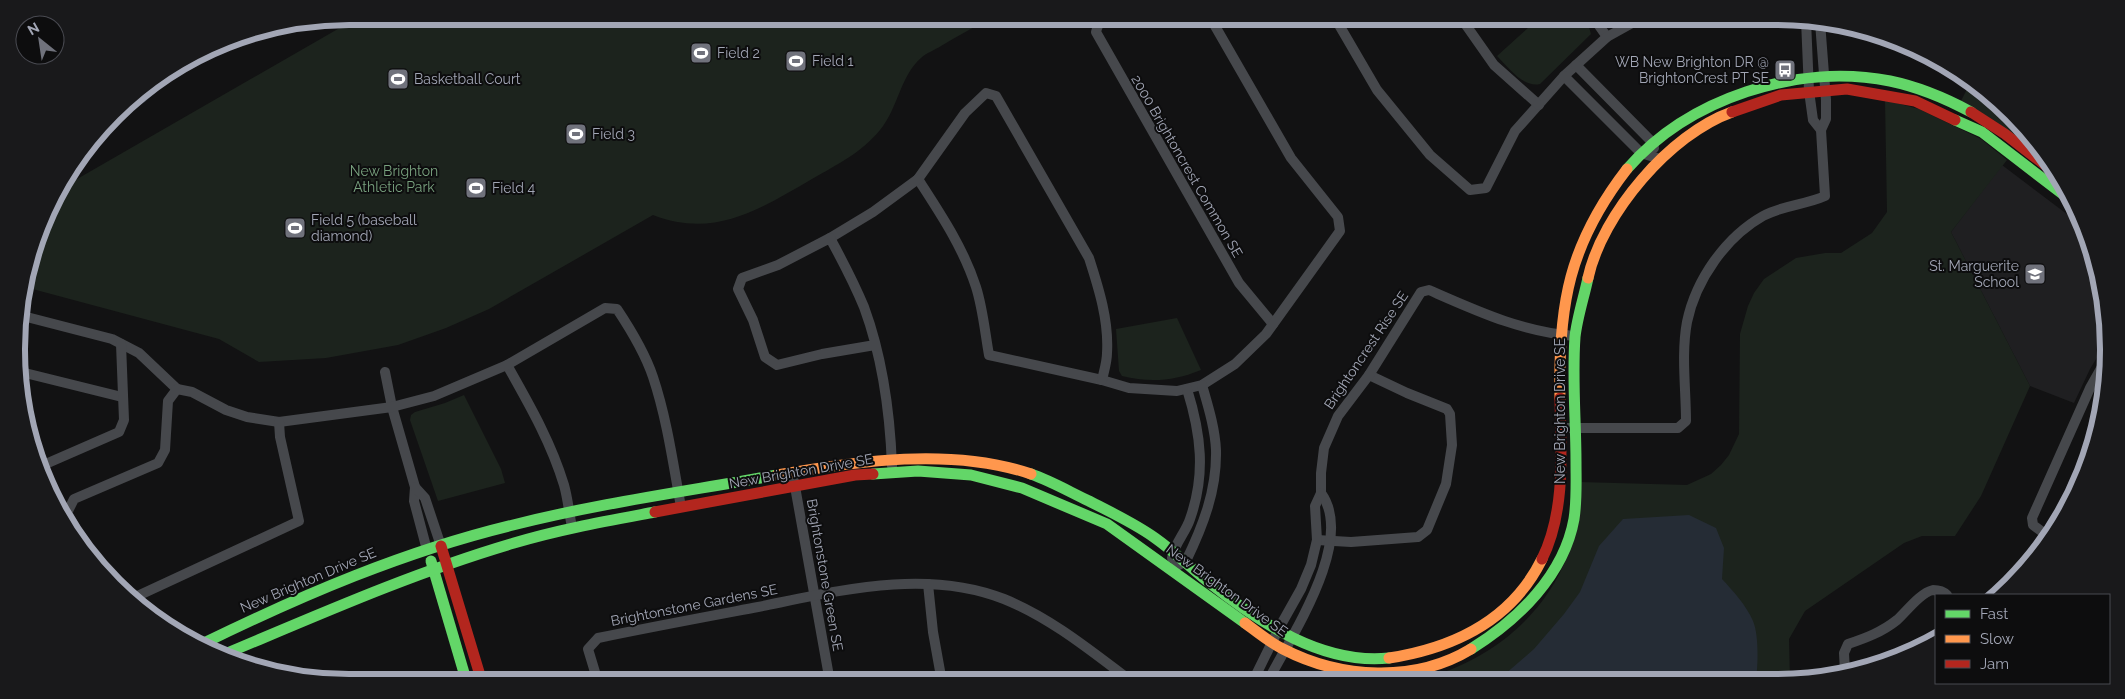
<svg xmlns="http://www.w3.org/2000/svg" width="2125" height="699" font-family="Raleway,sans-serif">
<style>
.built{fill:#1f1f21}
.green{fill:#1c231d}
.water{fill:#252c35}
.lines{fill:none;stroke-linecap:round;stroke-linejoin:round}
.street{stroke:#46484c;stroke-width:10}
.fast{stroke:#63d668;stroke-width:11}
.slow{stroke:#ff974d;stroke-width:11}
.jam{stroke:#b3261e;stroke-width:11}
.labels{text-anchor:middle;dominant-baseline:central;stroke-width:4;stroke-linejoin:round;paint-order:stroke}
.poi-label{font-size:14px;fill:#a2a6b5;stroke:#0d0d0e;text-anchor:start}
.street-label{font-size:14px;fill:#a2a6b5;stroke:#0d0d0e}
.park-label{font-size:14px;fill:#78a17e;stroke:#0d0d0e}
.rim{fill:none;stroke:#a2a6b5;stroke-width:6}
</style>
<rect width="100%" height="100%" fill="#121213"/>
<path class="built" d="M 2002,165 L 2084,227 L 2091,242 L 2106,306 L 2107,341 L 2090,369 L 2074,403 L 2030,386 L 1951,232 Z"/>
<g class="green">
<path d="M 1540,17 L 1582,17 L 1588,24 L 1591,34 L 1540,84 C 1523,88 1508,67 1497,56 Z"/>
<path d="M 987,20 C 972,28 956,37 941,46 C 935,50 926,53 921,58 C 900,76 898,109 880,130 C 861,153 838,164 812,179 C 760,209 715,239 653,215 L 489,309 L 446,328 L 398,345 L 326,358 L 259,362 L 219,339 L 25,287 L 51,202 L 58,190 L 350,22 Z"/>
<path d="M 1971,81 L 2026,130 L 2046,157 L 1961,101 Z"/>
<path d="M 1885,100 L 1919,109 L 1981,139 L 2007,160 L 1951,232 L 2030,386 L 1981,496 L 1955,536 L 1922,536 L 1904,543 L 1805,611 L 1789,639 L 1790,680 L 1411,681 C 1479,668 1543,622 1568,554 C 1575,533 1576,504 1580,482 L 1687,485 L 1711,474 L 1721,465 L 1729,455 L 1739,434 L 1740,334 L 1748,306 L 1754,293 L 1764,279 L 1796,258 L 1825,253 L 1841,253 L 1872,233 L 1887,212 Z"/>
<path d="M 1177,318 L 1201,370 C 1174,381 1150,383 1122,376 L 1119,371 L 1116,329 Z"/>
<path d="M 464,395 L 501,469 L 505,483 L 438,501 L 410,420 L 411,415 L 415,412 L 445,403 Z"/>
</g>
<g class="water">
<path d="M 159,81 L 160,88 L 145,102 L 105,125 L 130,99 Z"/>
<path d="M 1689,515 L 1716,528 L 1724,548 L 1722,579 C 1733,591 1746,605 1753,621 C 1759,635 1758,665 1756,680 L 1497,681 L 1534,649 L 1564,614 L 1580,592 L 1599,546 L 1623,519 Z"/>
</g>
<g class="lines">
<g class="street">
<path d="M 1593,17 L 1607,37"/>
<path d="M 1335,18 L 1377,90 L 1430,155 L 1470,190 L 1486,188 L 1515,131 L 1564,76 L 1607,37 L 1643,17"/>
<path d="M 1461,18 L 1494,65 L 1539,105"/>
<path d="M 1109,19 L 1098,25 L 1096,32 L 1239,283 L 1273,324"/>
<path d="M 1806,20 L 1809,91 L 1813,120 L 1821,130"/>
<path d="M 1576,65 L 1653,143 L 1654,148"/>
<path d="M 1564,76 L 1641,153 L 1657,158"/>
<path d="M 918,179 C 940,213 963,247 976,287 C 983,309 985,333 989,355 L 1102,380 L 1129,388 L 1177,391 L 1202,385 L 1235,364 L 1266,334 L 1340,231 L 1338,217 L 1291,158 L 1211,19"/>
<path d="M 830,238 L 873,212 L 918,179 L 965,113 L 986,93 L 996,96 L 1089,258 C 1099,289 1109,321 1107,353 C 1107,362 1104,371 1102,380"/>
<path d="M 19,315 L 112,339 L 139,353 L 177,389"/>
<path d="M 875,345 L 822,354 L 777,365 L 765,357 L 753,320 L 738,289 L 742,278 L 778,265 L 830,238 C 842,260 854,283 864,307 C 882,356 890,413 892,466"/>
<path d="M 507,365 C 529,404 551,442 564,485 C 568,499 569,513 572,527"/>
<path d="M 17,371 L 122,397"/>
<path d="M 385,372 L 392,407 L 415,487 L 414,501 L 427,550"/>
<path d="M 1561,428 L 1678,428 L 1686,421 C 1686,389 1681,354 1687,322 C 1696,279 1726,237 1763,216 C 1783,205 1805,205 1825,196 L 1821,130 L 1826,119 L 1826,100 L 1820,22"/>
<path d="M 41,466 L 119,432 L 124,420 L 121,344"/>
<path d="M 794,481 L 830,682"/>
<path d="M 415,487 L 425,498 L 441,546"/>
<path d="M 2048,536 L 2033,525 L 2032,518 L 2090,388 L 2108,356"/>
<path d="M 1317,540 L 1351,542 L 1418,537 L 1427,530 L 1446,484 L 1452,445 L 1450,414 L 1447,409 L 1407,393 L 1369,375"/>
<path d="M 1172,558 C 1174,544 1186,532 1190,519 C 1206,474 1201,434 1187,389"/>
<path d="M 98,566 L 67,513 L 74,499 L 158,463 L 165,450 L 168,401 L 177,389 L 192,392 L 226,410 L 247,417 L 279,422 L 392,407 L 434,396 L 507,365 L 605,308 L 617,309 C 631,330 645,353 653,377 C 667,419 673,463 681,507"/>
<path d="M 1171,569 L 1186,561 C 1203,526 1217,490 1216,450 C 1215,428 1208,406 1202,385"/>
<path d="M 928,584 L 933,632 L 942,682"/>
<path d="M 131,599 L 299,521 L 280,437 L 279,422"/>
<path d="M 1845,672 L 1844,653 L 1848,644 C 1866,638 1882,632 1897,620 C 1907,611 1920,593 1933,590 C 1939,590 1944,592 1947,595"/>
<path d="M 1253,681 L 1278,630 L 1301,589 L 1311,565 L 1317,540 L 1315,506 L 1321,493 L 1321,473 L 1324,448 L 1338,416 L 1369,375 L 1421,292 L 1429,290 C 1477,311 1522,332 1575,336"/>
<path d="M 1268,681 C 1291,636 1356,541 1321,493"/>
<path d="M 598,682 L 588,649 L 598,638 C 651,627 705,617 758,607 C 838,591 925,568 1004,599 C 1051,618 1091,651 1131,681"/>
</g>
<g class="fast">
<path d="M 1955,120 L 1982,132 L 2073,202"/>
<path d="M 1627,169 C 1689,98 1797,63 1890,81 C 1919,87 1945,98 1971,112"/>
<path d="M 873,474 L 918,471 L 971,475 L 1022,488 L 1107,524 L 1245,623"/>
<path d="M 1031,474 C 1051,481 1070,492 1089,501 C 1112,513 1134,523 1155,538 C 1175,552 1192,569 1211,584 C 1260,623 1323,665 1389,658"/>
<path d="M 431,561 L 467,683"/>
<path d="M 202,644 C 302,595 405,551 513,525 C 600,503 689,491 777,475"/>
<path d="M 1471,649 C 1518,620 1564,575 1574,519 C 1577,500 1576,481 1576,462 C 1576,421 1572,379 1575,337 C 1577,318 1584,297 1588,278"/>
<path d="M 225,654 C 320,614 415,572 514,543 C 561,529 607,521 655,512"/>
</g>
<g class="slow">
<path d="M 1588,278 C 1602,214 1670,134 1732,112"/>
<path d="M 1560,398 C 1558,305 1569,244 1627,169"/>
<path d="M 777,475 C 857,461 952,447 1031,474"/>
<path d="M 1245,623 C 1257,632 1269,642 1283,649 C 1341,679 1415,683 1471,649"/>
<path d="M 1389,658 C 1453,648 1512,620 1542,559"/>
</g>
<g class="jam">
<path d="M 1732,112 L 1781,95 L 1847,89 L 1915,101 L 1955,120"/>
<path d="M 1971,112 L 2005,134 L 2058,175"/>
<path d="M 655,512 L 855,475 L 873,474"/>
<path d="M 441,546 L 482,682"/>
<path d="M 1542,559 C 1566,511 1561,451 1560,398"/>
</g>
</g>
<defs>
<g id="stadium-square" transform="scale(1.125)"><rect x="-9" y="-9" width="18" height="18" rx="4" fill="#70727c" stroke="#0d0d0e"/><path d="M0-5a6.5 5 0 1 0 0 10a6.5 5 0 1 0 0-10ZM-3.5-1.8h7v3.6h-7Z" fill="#fff"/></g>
<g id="bus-square" transform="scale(1.125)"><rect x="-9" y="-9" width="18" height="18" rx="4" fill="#70727c" stroke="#0d0d0e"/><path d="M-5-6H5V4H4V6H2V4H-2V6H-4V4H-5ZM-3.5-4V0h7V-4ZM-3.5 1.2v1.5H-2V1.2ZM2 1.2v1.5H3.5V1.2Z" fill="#fff"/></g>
<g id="school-square" transform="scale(1.125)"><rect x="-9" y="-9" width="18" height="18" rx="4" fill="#70727c" stroke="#0d0d0e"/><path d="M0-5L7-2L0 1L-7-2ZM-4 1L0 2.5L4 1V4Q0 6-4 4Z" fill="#fff"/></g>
</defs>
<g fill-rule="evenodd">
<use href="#stadium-square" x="701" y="53"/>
<use href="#stadium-square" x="796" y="61"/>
<use href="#bus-square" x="1785" y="70"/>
<use href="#stadium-square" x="398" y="79"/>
<use href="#stadium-square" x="576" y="134"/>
<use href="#stadium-square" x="476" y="188"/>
<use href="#stadium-square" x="295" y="228"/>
<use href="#school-square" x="2035" y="274"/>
</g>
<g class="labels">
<g class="poi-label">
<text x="717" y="53">Field 2</text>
<text x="812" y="61">Field 1</text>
<text x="1769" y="62" text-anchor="end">WB New Brighton DR @<tspan x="1769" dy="16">BrightonCrest PT SE</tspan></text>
<text x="414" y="79">Basketball Court</text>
<text x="592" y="134">Field 3</text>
<text x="492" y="188">Field 4</text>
<text x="311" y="220">Field 5 (baseball<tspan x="311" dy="16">diamond)</tspan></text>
<text x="2019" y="266" text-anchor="end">St. Marguerite<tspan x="2019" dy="16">School</tspan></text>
</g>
<g class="street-label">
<text transform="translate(1187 166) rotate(60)">2000 Brightoncrest Common SE</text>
<text transform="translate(1366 350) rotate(-56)">Brightoncrest Rise SE</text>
<text transform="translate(1560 411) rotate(-90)">New Brighton Drive SE</text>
<text transform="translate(801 471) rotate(-10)">New Brighton Drive SE</text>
<text transform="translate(825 575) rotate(80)">Brightonstone Green SE</text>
<text transform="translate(308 580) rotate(-23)">New Brighton Drive SE</text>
<text transform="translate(1227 590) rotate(36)">New Brighton Drive SE</text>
<text transform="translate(694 605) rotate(-11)">Brightonstone Gardens SE</text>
</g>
<g class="park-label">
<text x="394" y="171">New Brighton<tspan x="394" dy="16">Athletic Park</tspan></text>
</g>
</g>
<path d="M0 0H2125V699H0ZM349 25H1776A324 324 0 0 1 2100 349V350A324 324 0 0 1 1776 674H349A324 324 0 0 1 25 350V349A324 324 0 0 1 349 25Z" fill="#19191b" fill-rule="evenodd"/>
<path class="rim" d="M349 25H1776A324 324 0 0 1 2100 349V350A324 324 0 0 1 1776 674H349A324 324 0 0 1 25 350V349A324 324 0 0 1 349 25Z"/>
<rect x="1935" y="594" width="175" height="90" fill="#0d0d0e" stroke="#494a51"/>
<rect x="1945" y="610" width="25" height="8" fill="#63d668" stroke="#494a51"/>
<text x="1980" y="619" font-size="15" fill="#a2a6b5">Fast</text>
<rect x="1945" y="635" width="25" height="8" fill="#ff974d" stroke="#494a51"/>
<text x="1980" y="644" font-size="15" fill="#a2a6b5">Slow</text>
<rect x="1945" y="660" width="25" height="8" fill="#b3261e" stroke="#494a51"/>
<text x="1980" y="669" font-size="15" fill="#a2a6b5">Jam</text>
<g transform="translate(40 40) rotate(330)"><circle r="24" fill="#0d0d0e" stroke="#494a51"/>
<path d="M0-4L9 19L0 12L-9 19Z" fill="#70727c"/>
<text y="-8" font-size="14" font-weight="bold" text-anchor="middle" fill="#a2a6b5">N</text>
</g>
</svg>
